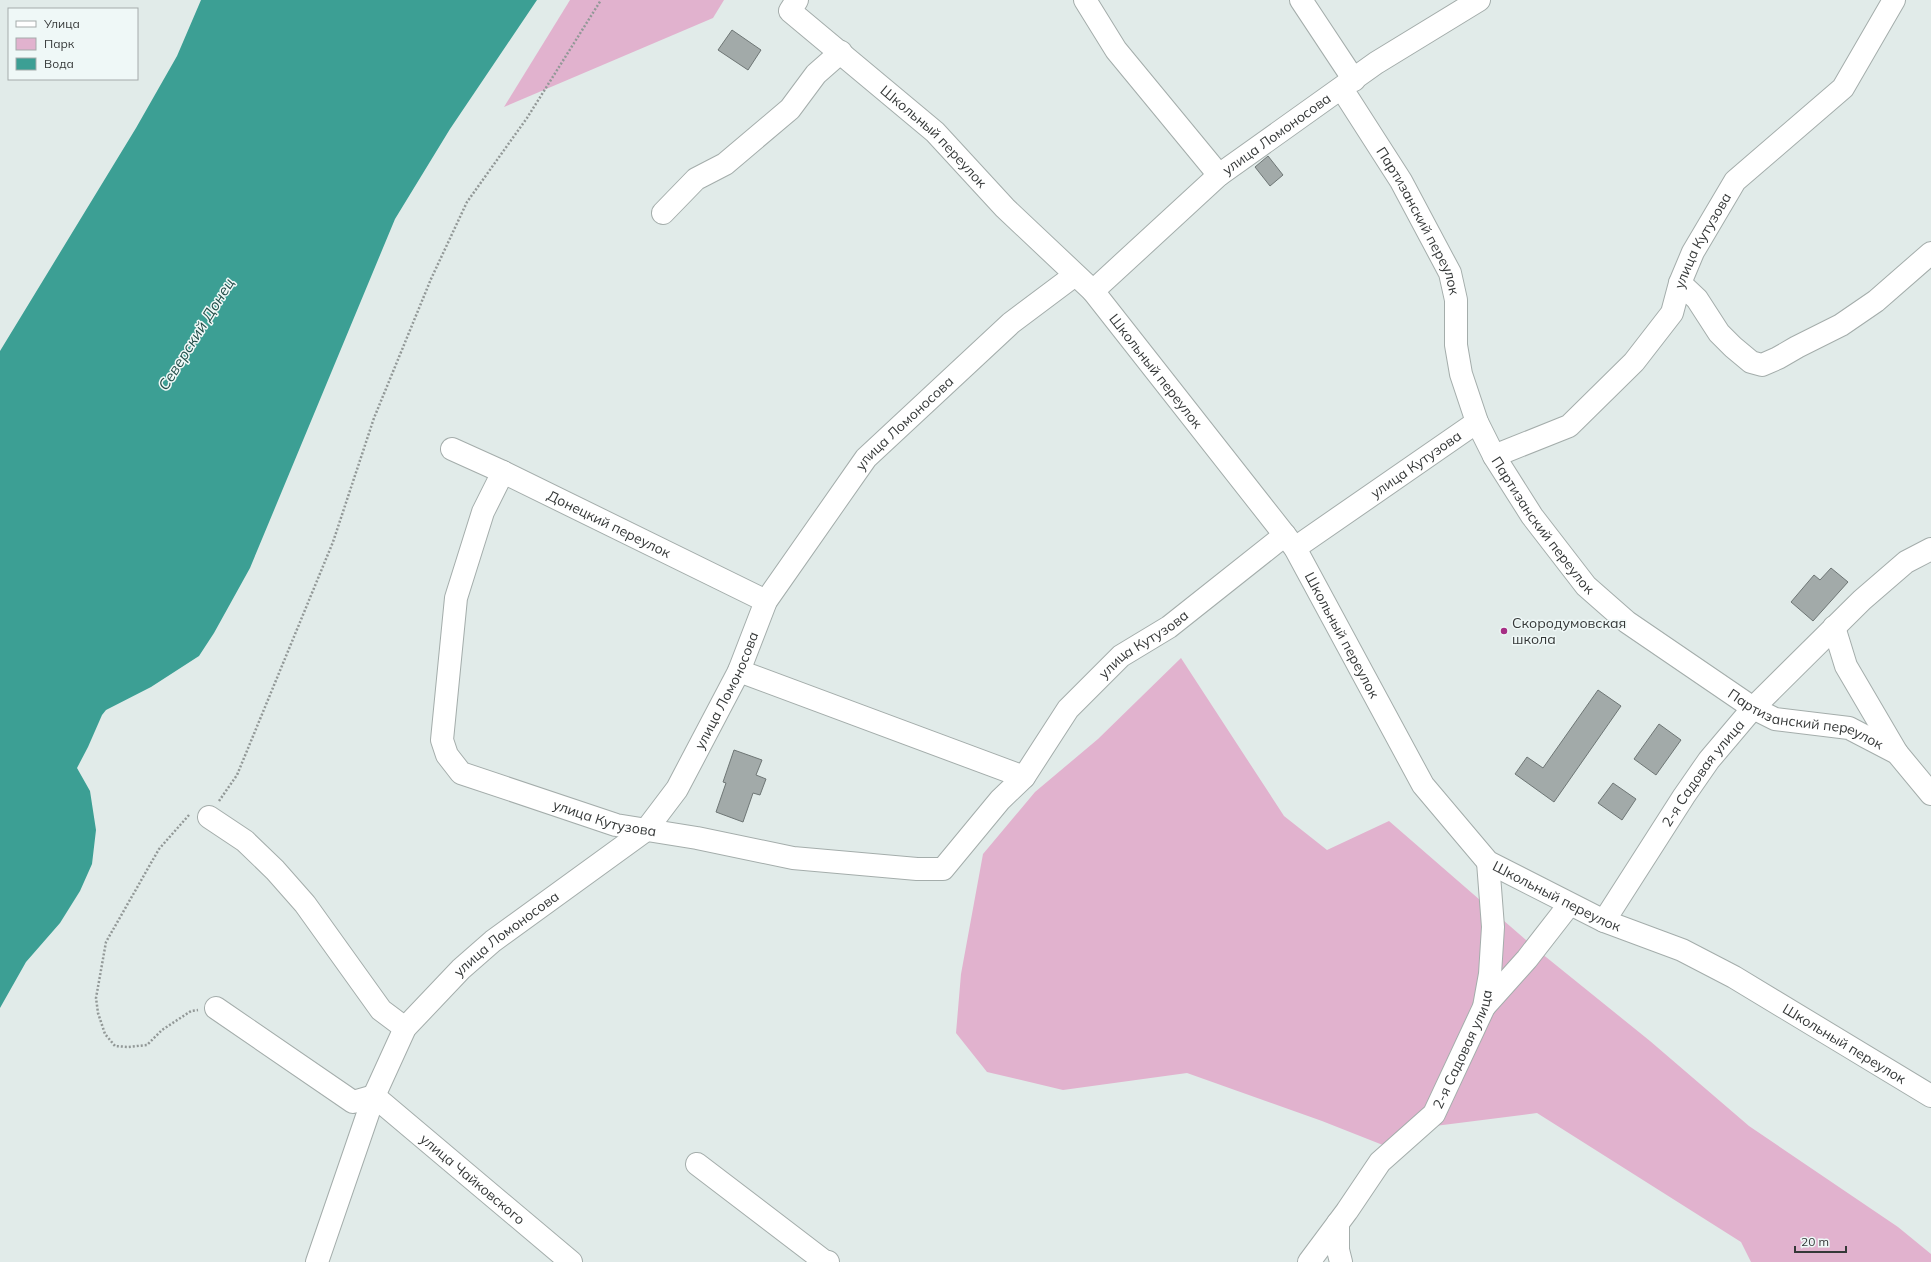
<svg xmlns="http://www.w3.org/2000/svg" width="1931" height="1262" font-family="Mulish,sans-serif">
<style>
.green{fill:#e1b2ce}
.water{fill:#3c9f94}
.building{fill:#a2aaa9;stroke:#6e7675}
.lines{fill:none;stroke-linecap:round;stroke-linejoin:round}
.minor-casing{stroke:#a4adab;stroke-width:24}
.path{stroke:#929897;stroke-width:2.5;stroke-dasharray:2 2;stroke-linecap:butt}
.minor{stroke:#fff;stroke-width:22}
.poi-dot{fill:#a62e84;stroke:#eff8f7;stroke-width:1.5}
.labels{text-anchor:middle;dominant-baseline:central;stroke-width:3;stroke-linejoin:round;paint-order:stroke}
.street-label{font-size:14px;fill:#353838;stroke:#eff8f7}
.poi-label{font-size:14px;fill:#353838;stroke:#eff8f7;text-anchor:start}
.water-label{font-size:15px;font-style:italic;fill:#234e49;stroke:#eff8f7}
</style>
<rect width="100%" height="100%" fill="#e1ebe9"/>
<g class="green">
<path d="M 570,0 L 724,0 L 713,18 L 504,107 Z"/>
<path d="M 1181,658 L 1284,816 L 1327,850 L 1389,821 L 1541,953 L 1650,1041 L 1749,1126 L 1898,1227 L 1931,1254 L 1931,1262 L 1751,1262 L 1741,1242 L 1537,1113 L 1427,1127 L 1398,1151 L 1322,1121 L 1187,1073 L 1063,1090 L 987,1072 L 956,1033 L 961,974 L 983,854 L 1035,792 L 1098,739 Z"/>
</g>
<path class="water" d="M 201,0 L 537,0 L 450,129 L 395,219 L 250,568 L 214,633 L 199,656 L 151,687 L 106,710 L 102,715 L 88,747 L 77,768 L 90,791 L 96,830 L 92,864 L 80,891 L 60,923 L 26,962 L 0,1008 L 0,351 L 136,128 L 177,56 Z"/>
<g class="building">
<path d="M 732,30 L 761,50 L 748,70 L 718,50 Z"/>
<path d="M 1268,156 L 1283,175 L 1270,186 L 1255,167 Z"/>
<path d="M 1831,568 L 1848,582 L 1813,621 L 1791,602 L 1814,575 L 1820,580 Z"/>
<path d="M 1598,690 L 1621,706 L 1554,802 L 1515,774 L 1527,757 L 1543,768 Z"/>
<path d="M 1659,724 L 1681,740 L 1656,775 L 1634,759 Z"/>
<path d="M 734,750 L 762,760 L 756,775 L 766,779 L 760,795 L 753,793 L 743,822 L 716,812 L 726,783 L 723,782 Z"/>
<path d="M 1613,783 L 1636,799 L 1622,820 L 1598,803 Z"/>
</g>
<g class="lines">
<g class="minor-casing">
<g id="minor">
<path id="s1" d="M 797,0 L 790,11 L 935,132 L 1005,208 L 1093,291 L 1295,548 L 1423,785 L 1488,862 L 1604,921 L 1682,950 L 1734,977 L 1931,1096"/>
<path d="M 1085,0 L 1116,50 L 1219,175"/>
<path d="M 1301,0 L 1354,80"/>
<path id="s2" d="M 1342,89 L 1401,181 L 1450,273 L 1456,300 L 1456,345 L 1461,374 L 1477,422 L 1494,456 L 1532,516 L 1586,586 L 1627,622 L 1753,708 L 1775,719 L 1849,728 L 1897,753 L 1931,794"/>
<path d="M 663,213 L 696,179 L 725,164 L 790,109 L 816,74 L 841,52"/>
<path d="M 1680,283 L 1697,299 L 1719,333 L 1733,347 L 1751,362 L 1762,365 L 1778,358 L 1797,347 L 1841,325 L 1876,301 L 1931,253"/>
<path id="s3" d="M 1093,291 L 1219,175 L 1376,63 L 1479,0"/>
<path id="s4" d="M 452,449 L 503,472 L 766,601"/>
<path id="s5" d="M 1494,456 L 1569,426 L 1634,362 L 1672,313 L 1680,283 L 1693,252 L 1735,181 L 1843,88 L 1894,0"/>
<path id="s6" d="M 503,472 L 483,512 L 456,598 L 442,740 L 447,755 L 461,773 L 616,825 L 697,838 L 793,858 L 917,869 L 943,869 L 1000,800 L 1024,777 L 1068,709 L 1121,656 L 1169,627 L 1285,535"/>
<path id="s7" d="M 1295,548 L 1477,422"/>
<path d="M 1834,627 L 1846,666 L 1897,753"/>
<path d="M 739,671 L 1024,777"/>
<path d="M 209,817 L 245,841 L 275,870 L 305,904 L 381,1010 L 405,1028"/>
<path id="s8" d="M 1604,921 L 1684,796 L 1709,760 L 1753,708 L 1862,600 L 1906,562 L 1931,549"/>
<path d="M 1484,1007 L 1527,959 L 1569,905"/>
<path id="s9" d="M 216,1008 L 353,1102 L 374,1096 L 571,1262"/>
<path d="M 697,1164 L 824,1261 L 828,1262"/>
<path d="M 1338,1223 L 1338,1250 L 1341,1262"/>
<path id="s10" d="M 317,1262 L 374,1096 L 405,1028 L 461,969 L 493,941 L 646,830 L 677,789 L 739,671 L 766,601 L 866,458 L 1011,323 L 1075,275"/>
<path id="s11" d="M 1309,1262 L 1347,1211 L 1380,1162 L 1434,1114 L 1484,1007 L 1490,974 L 1493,927 L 1488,862"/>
</g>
</g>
<g class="path">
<path d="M 219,801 L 237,775 L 333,542 L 374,418 L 431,279 L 467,202 L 527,118 L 601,0"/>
<path d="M 189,815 L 159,849 L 106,942 L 96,998 L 98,1013 L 105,1034 L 115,1046 L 128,1047 L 147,1045 L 162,1030 L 191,1011 L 198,1010"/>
</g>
<use href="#minor" class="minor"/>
</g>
<circle class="poi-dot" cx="1504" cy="631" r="4"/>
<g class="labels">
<g class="street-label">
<text stroke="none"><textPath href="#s3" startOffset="242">улица Ломоносова</textPath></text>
<text stroke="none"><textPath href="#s1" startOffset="204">Школьный переулок</textPath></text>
<text stroke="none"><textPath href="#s2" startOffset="153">Партизанский переулок</textPath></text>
<text stroke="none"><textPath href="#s5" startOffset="313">улица Кутузова</textPath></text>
<text stroke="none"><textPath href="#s1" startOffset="528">Школьный переулок</textPath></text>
<text stroke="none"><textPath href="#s10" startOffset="1049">улица Ломоносова</textPath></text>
<text stroke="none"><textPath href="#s7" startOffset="147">улица Кутузова</textPath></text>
<text stroke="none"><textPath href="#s4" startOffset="174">Донецкий переулок</textPath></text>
<text stroke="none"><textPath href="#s2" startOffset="489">Партизанский переулок</textPath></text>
<text stroke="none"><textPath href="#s1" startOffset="852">Школьный переулок</textPath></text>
<text stroke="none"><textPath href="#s6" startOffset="1114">улица Кутузова</textPath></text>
<text stroke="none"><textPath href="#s10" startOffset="725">улица Ломоносова</textPath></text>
<text stroke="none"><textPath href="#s2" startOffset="825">Партизанский переулок</textPath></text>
<text stroke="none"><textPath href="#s8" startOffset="178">2-я Садовая улица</textPath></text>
<text stroke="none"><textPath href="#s6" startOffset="467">улица Кутузова</textPath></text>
<text stroke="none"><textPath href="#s1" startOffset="1200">Школьный переулок</textPath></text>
<text stroke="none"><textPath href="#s10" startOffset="389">улица Ломоносова</textPath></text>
<text stroke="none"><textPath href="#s1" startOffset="1524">Школьный переулок</textPath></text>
<text stroke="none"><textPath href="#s11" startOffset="266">2-я Садовая улица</textPath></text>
<text stroke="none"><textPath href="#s9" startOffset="317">улица Чайковского</textPath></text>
</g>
<g class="poi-label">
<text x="1512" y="623">Скородумовская<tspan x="1512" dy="16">школа</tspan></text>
</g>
<g class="water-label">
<text transform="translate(196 334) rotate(-58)">Северский Донец</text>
</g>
</g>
<rect x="8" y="8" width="130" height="72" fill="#eff8f7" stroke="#a5abab"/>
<rect x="16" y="21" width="20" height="6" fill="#ffffff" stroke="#a5abab"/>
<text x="44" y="28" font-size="12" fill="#353838">Улица</text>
<rect x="16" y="38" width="20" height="12" fill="#e1b2ce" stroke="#a5abab"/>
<text x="44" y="48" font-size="12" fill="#353838">Парк</text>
<rect x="16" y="58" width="20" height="12" fill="#3c9f94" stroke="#a5abab"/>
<text x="44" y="68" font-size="12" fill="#353838">Вода</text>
<path d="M1795 1246v6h51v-6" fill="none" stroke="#353838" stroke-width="2"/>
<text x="1801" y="1246" font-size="12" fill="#353838" stroke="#eff8f7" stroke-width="3" paint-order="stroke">20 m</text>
</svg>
